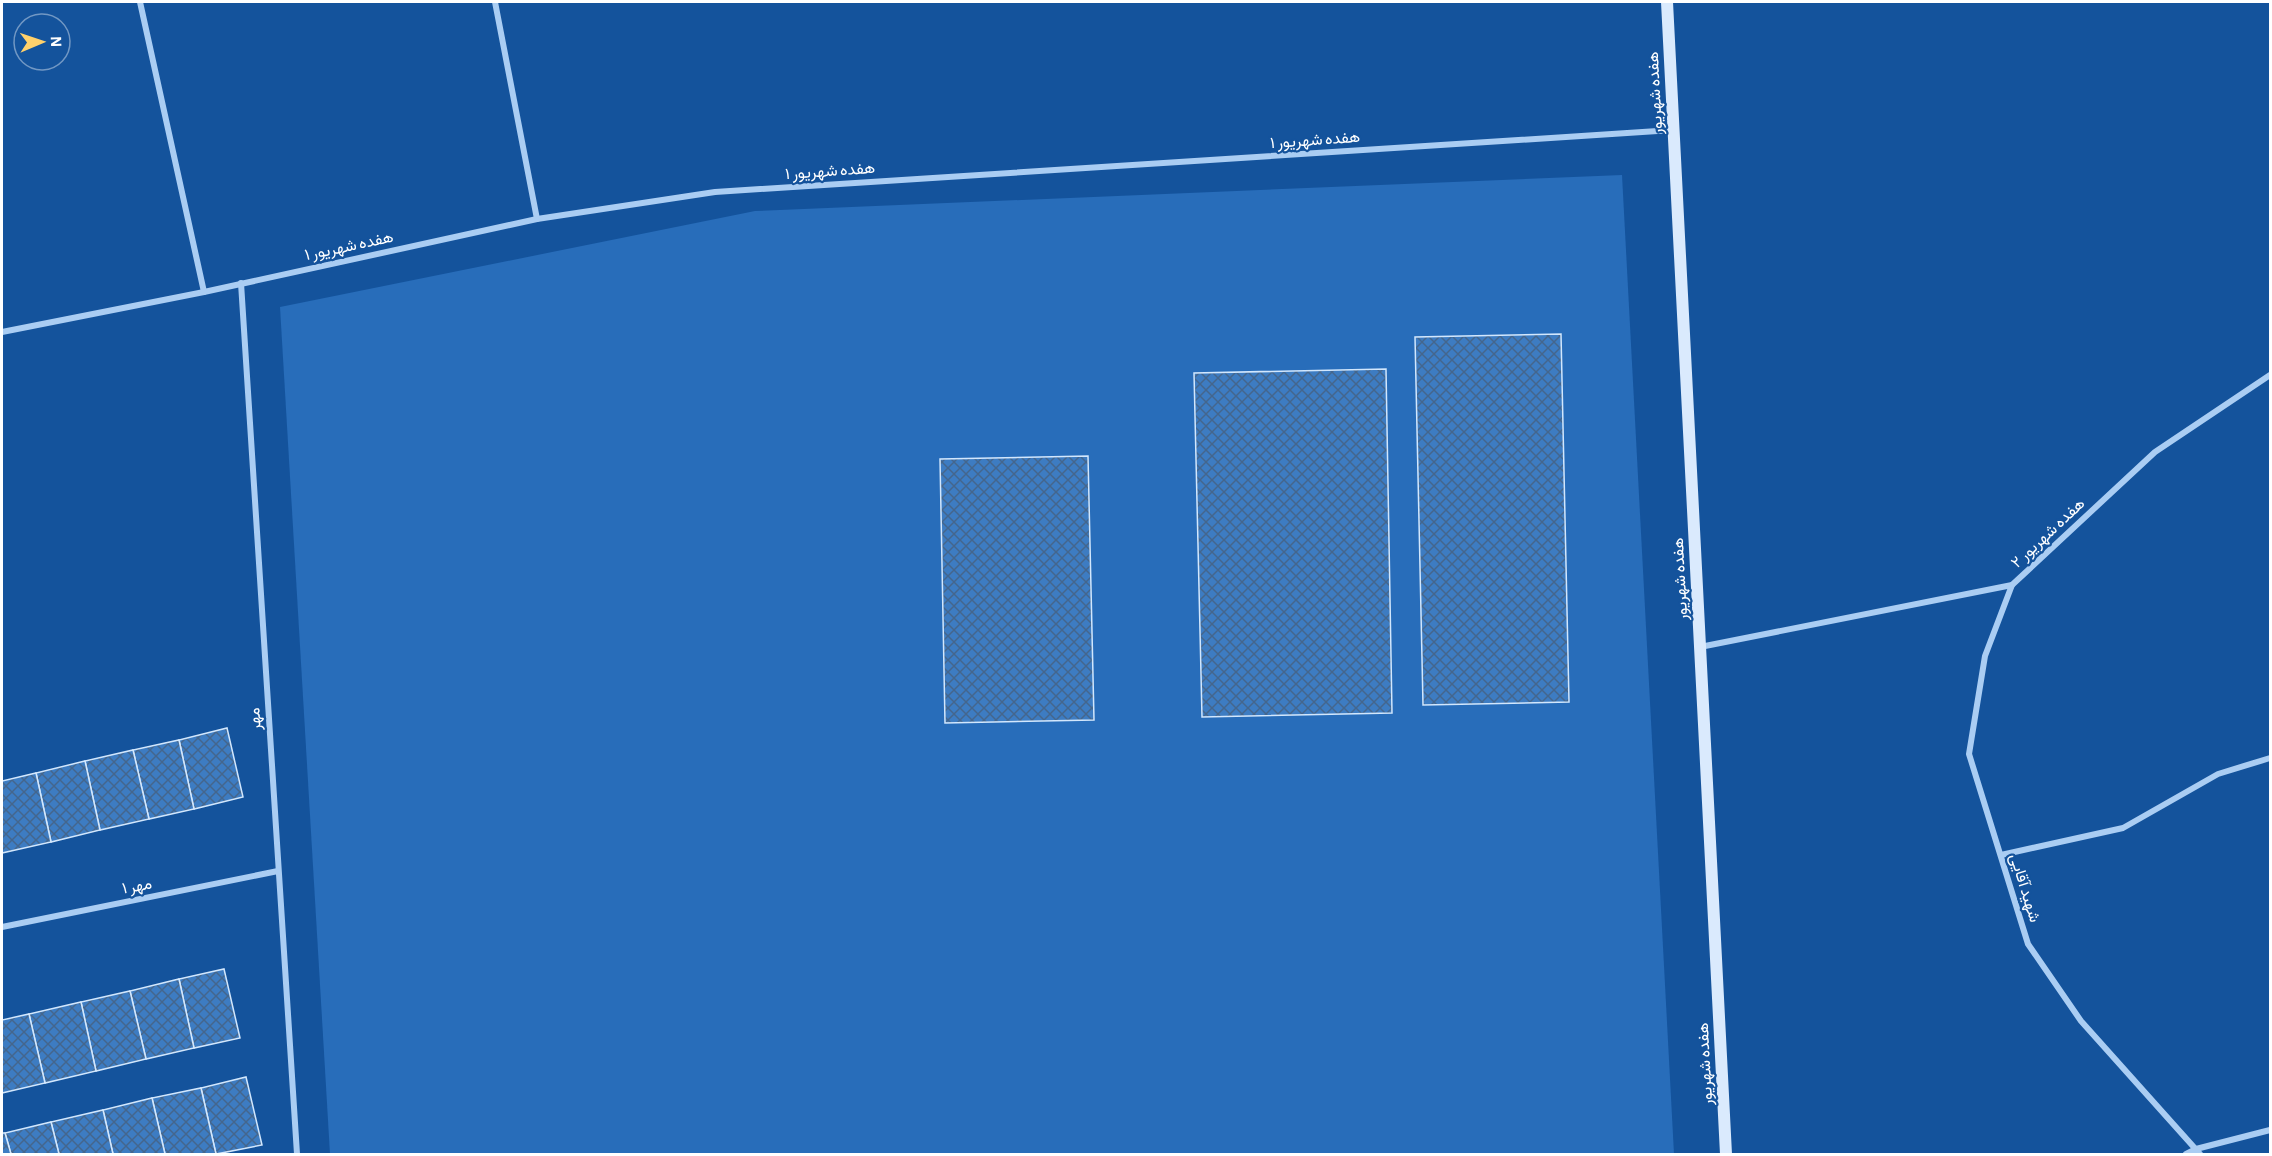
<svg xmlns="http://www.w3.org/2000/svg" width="2272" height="1156" font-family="'Alegreya Sans',Vazirmatn,sans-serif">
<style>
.green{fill:#286dba}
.building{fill:url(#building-cross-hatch);stroke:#d2e7fd;stroke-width:1.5}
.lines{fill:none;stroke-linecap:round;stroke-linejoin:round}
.street{stroke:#aacdf3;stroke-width:6}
.secondary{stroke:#daeafd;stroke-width:12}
.labels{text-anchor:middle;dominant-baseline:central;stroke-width:4.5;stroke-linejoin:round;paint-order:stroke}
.street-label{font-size:16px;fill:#fff;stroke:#14539c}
</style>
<defs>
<pattern id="building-cross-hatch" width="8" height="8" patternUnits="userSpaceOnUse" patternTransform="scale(1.5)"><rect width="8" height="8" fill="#3d7cc2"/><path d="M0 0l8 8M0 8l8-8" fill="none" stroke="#44668d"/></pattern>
</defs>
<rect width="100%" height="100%" fill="#14539c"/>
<path class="green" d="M 1622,175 L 1674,1154 L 330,1154 L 280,307 L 755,211 Z"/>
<g class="building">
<path d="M 1561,334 L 1569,702 L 1423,705 L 1415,337 Z"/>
<path d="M 1386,369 L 1392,713 L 1202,717 L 1194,373 Z"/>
<path d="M 1088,456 L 1094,720 L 945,723 L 940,459 Z"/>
<path d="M 227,728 L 243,797 L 194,809 L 179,740 Z"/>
<path d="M 179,740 L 194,809 L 149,819 L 133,750 Z"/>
<path d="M 133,750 L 149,819 L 100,830 L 85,761 Z"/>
<path d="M 85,761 L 100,830 L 51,842 L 36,773 Z"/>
<path d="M 36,773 L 51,842 L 2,853 L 2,781 Z"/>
<path d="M 224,969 L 240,1038 L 194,1048 L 179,979 Z"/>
<path d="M 179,979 L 194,1048 L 146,1059 L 130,991 Z"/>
<path d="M 130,991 L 146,1059 L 96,1071 L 81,1002 Z"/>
<path d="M 81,1002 L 96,1071 L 45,1083 L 29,1014 Z"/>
<path d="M 29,1014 L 45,1083 L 2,1093 L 2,1020 Z"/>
<path d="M 246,1077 L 262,1145 L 216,1154 L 201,1088 Z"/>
<path d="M 201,1088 L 216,1154 L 165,1154 L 152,1098 Z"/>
<path d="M 152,1098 L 165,1154 L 113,1154 L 103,1110 Z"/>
<path d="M 103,1110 L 113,1154 L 59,1154 L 51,1122 Z"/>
<path d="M 51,1122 L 59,1154 L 11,1154 L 5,1133 Z"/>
<path d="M 2,1133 L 5,1133 L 11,1154 L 2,1154 Z"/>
</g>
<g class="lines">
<g class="street">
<path d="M 140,2 L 204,292"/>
<path d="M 495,2 L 537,219"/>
<path d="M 241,283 L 297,1154"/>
<path d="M 2,332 L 204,292 L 537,219 L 715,192 L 1673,130"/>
<path d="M 2012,585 L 1985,656 L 1969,754 L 2028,944 L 2081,1021 L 2200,1154"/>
<path d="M 1700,647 L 2012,585 L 2155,452 L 2270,375"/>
<path d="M 2001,855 L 2123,828 L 2218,774 L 2270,758"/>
<path d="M 2,927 L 278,871"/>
<path d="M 2186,1154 L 2196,1149 L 2270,1130"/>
</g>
<path class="secondary" d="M 1667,2 L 1726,1154"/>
</g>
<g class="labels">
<g class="street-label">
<text transform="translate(1655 93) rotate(-93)">هفده شهریور</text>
<text transform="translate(1315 140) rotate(-4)">هفده شهریور ۱</text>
<text transform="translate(830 171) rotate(-4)">هفده شهریور ۱</text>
<text transform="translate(349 246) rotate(-12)">هفده شهریور ۱</text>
<text transform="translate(2048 533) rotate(-43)">هفده شهریور ۲</text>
<text transform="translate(1680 579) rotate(-93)">هفده شهریور</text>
<text transform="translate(255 719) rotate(-94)">مهر</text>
<text transform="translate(137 886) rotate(-11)">مهر ۱</text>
<text transform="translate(2025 888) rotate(73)">شهید آقایی</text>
<text transform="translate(1705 1064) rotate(-93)">هفده شهریور</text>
</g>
</g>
<rect width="2272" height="1156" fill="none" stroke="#ffffff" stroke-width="6"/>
<g transform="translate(42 42) rotate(88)"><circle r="28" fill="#14539c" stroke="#7298c4" stroke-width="1.5"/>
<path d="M0-4.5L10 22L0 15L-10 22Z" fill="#ffd16c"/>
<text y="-9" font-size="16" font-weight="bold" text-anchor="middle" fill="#ffffff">N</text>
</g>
</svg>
